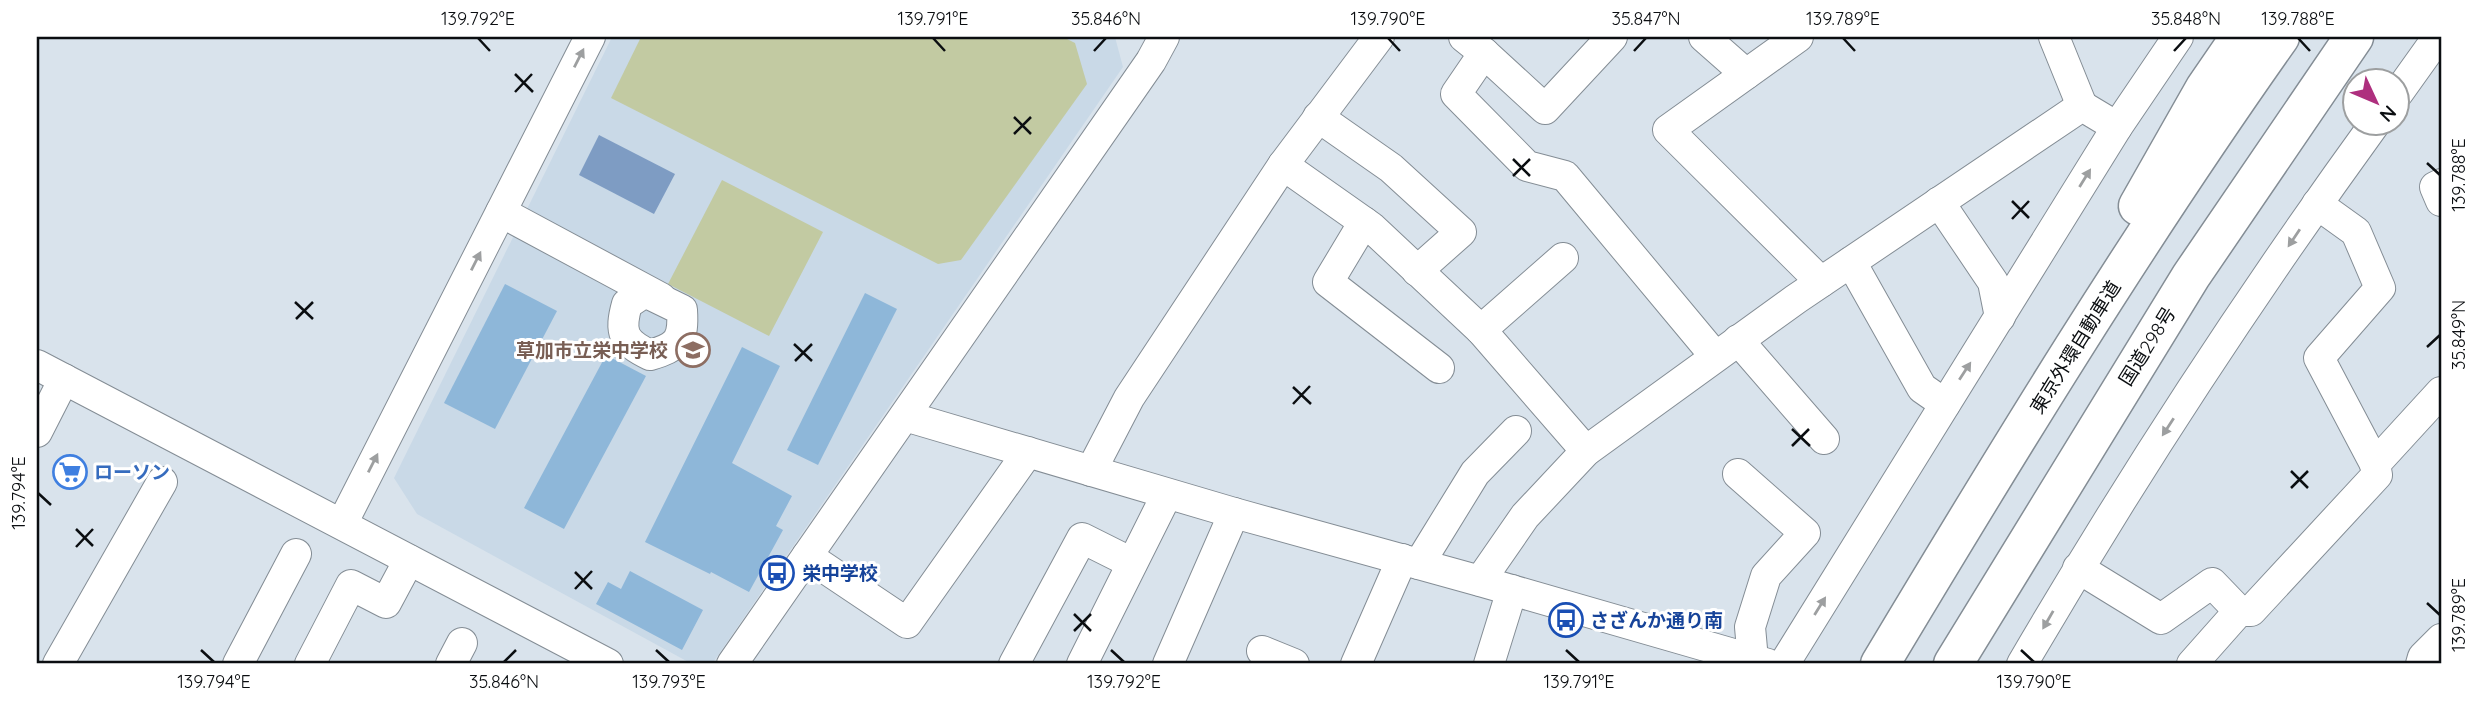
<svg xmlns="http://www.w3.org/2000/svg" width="2478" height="701" font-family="Quicksand,'Noto Sans JP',sans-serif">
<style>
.built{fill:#c9d9e7}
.green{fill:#c2caa2}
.water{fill:#7e9cc3}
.building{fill:#8eb7d9}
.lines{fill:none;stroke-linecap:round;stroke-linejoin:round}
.minor-casing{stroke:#848d95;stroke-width:32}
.highway-casing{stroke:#848d95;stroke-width:41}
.minor{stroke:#fff;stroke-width:30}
.highway{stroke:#fff;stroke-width:38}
.oneway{fill:#9d9fa0}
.ticks{fill:none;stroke:#0b0e11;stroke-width:2.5}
.labels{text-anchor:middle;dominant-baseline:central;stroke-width:6;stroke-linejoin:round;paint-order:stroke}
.street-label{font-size:19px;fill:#0b0e11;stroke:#fff}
.education-label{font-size:19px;font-weight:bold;fill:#785e54;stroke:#fff;text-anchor:end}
.shop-label{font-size:19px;font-weight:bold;fill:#366cbe;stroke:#fff;text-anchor:start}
.transit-label{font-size:19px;font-weight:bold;fill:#164399;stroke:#fff;text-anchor:start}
.neatline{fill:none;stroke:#0b0e11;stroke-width:2.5}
.ticks-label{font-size:18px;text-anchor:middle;fill:#0b0e11}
</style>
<rect width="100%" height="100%" fill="#d9e3ec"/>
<path class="built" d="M 612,37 L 1115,37 L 1123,67 L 712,664 L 692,664 L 417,514 L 394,478 Z"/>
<g class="green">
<path d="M 641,37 L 1063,37 L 1075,43 L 1087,84 L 961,260 L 938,264 L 611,98 Z"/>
<path d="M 722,180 L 823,232 L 769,336 L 668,284 Z"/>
</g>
<path class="water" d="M 599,135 L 675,174 L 654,214 L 579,175 Z"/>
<g class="building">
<path d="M 505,284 L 557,311 L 495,429 L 444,403 Z"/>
<path d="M 865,293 L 897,309 L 818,465 L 787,450 Z"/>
<path d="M 742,347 L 780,366 L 732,463 L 792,496 L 776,526 L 783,530 L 749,592 L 711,572 L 710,574 L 645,542 Z"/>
<path d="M 606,355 L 646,376 L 564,529 L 524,508 Z"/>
<path d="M 630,571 L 703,610 L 682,650 L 596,604 L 608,582 L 621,589 Z"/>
</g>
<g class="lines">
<g class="minor-casing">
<g id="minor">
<path d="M 1464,37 L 1484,53 L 1456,94 L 1527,166 L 1565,176 L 1715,356"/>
<path d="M 1704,37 L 1746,74"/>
<path d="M 1798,37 L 1668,130 L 1821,282"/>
<path d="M 2054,37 L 2082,106"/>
<path d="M 1484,53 L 1545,109 L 1612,37"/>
<path d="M 2398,93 L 2438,37"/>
<path d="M 1318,117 L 1391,168 L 1461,232 L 1417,271"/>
<path d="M 1283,165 L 1371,227 L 1481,330 L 1586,451"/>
<path d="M 2441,184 L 2435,187 L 2441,201"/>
<path d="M 1939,202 L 1993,282 L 2000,317"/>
<path d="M 2317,204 L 2356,232 L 2380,288 L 2319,358 L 2375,464"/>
<path d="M 501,212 L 661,298"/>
<path d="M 1364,222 L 1328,282 L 1439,368"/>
<path d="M 1851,262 L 1922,388 L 1945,404"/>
<path d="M 645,292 L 682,310 C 684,340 678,347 650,355 C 623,342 619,333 627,304 Z"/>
<path d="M 1481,330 L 1563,258"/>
<path d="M 1738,340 L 1824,439"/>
<path d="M 37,365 L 608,664"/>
<path d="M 905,416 L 1234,513 L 1480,581 L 1768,664"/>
<path d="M 37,432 L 64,379"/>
<path d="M 1091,471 L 1129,398 L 1283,165 L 1379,37"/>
<path d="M 1738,474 L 1805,533 L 1766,576 L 1750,627 L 1753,660"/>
<path d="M 342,524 L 590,37"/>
<path d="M 807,556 L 907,623 L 1028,452"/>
<path d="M 1419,564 L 1475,473 L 1516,431"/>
<path d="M 2078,568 L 2161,619 L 2212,583 L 2239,611"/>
<path d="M 1480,581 L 1525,516 L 1586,451 L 1796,299 L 2082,106 L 2117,127"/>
<path d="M 1262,651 L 1294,664"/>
<path d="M 58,664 L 162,482"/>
<path d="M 238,664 L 296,554"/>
<path d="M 310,664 L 351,585 L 386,603 L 409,560"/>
<path d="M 451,664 L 462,643"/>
<path d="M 732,664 L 1151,61 L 1164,37"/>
<path d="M 1014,664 L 1082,538 L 1132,563"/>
<path d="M 1082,664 L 1167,494"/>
<path d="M 1168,664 L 1234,513"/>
<path d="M 1356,664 L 1402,559"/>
<path d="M 1489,664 L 1512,590"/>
<path d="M 1784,664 L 2117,127 L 2178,37"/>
<path d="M 2022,664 C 2131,478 2249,297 2376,122"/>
<path d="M 2192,664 L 2239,611 L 2251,611 L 2377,475 L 2375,464 L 2441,392"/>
<path d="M 2421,664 L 2423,657 L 2441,639"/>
</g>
</g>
<g class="highway-casing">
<g id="highway">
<path d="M 2138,206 L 2205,88 L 2240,37"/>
<path d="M 1880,664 C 2007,452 2137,239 2280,37"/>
<path d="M 1953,664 L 2191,276 L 2354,37"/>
</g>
</g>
<use href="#minor" class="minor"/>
<use href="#highway" class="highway"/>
</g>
<defs><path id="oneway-solid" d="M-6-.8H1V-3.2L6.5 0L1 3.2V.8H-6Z" transform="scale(1.75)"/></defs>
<g class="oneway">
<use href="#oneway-solid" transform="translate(579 58) rotate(-63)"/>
<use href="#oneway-solid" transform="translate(2085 178) rotate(-58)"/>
<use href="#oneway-solid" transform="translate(2294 238) rotate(124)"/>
<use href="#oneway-solid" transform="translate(476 261) rotate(-63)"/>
<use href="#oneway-solid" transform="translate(1965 371) rotate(-57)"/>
<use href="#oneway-solid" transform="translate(2168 427) rotate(123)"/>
<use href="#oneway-solid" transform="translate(373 463) rotate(-63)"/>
<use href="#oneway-solid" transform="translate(1820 606) rotate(-58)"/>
<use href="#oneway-solid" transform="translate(2048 620) rotate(120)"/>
</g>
<path class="ticks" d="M 478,38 L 490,51M 933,38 L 945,51M 1388,38 L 1400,51M 1843,38 L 1855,51M 2298,38 L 2310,51M 1094,51 L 1106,38M 1634,51 L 1646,38M 2174,51 L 2186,38M 515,74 L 533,92M 515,92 L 532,74M 1014,117 L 1031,134M 1014,134 L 1031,117M 1513,159 L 1530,176M 2427,163 L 2440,175M 1513,176 L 1530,159M 2012,201 L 2029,218M 2012,219 L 2029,201M 295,302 L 313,319M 296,319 L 313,302M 794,344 L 812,361M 2427,347 L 2440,335M 795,361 L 812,344M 1293,387 L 1311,404M 1293,404 L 1310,386M 1792,429 L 1810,446M 1792,446 L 1809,429M 2291,471 L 2308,488M 2291,488 L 2308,471M 38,493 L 51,505M 76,529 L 93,546M 76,547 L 93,529M 575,572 L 592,589M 575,589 L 592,571M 2427,603 L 2440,615M 1074,614 L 1091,631M 1074,631 L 1091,614M 201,650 L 214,662M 656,650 L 669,662M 1111,650 L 1124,662M 1566,650 L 1579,662M 2021,650 L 2034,662M 504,662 L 516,650"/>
<defs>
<g id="school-ring" transform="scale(1.75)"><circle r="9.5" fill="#fff" stroke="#8d6e63" stroke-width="1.5"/><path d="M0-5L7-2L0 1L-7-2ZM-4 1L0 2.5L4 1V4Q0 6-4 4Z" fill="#8d6e63"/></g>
<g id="supermarket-ring" transform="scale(1.75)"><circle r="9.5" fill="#fff" stroke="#3f7fe0" stroke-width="1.5"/><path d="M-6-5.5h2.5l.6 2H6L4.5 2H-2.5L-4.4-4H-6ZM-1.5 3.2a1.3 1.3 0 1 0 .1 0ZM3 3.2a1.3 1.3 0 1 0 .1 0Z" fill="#3f7fe0"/></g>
<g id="bus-ring" transform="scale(1.75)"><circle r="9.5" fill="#fff" stroke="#1a4fb4" stroke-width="1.5"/><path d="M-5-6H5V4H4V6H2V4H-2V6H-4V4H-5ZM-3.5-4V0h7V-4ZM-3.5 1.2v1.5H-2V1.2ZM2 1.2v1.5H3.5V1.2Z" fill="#1a4fb4"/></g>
</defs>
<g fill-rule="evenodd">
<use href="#school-ring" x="693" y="350"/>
<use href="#supermarket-ring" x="70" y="472"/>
<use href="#bus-ring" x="777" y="573"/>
<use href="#bus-ring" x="1566" y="620"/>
</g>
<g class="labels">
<g class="street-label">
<text transform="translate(2147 346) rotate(-58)">国道298号</text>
<text transform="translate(2075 347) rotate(-58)">東京外環自動車道</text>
</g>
<g class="education-label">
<text x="668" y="350">草加市立栄中学校</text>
</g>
<g class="shop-label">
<text x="94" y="472">ローソン</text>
</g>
<g class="transit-label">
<text x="802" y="573">栄中学校</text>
<text x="1590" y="620">さざんか通り南</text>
</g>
</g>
<rect width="2478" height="701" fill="none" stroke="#ffffff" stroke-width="77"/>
<g transform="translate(2376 102) rotate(134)"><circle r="33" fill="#ffffff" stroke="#9d9fa0" stroke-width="2"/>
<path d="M0-5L12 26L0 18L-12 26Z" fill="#ae2f7e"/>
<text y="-10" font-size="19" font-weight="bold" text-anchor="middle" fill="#0b0e11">N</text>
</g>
<rect x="38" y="38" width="2402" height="624" class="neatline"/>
<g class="ticks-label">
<text x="478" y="25">139.792°E</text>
<text x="933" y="25">139.791°E</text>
<text x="1106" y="25">35.846°N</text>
<text x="1388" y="25">139.790°E</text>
<text x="1646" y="25">35.847°N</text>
<text x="1843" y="25">139.789°E</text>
<text x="2186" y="25">35.848°N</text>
<text x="2298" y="25">139.788°E</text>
<text transform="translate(2459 175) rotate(-90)" y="6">139.788°E</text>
<text transform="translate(2459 335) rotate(-90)" y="6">35.849°N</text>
<text transform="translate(19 493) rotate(-90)" y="6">139.794°E</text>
<text transform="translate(2459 615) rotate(-90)" y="6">139.789°E</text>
<text x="214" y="688">139.794°E</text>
<text x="504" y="688">35.846°N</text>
<text x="669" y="688">139.793°E</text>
<text x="1124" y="688">139.792°E</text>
<text x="1579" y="688">139.791°E</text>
<text x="2034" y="688">139.790°E</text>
</g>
</svg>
